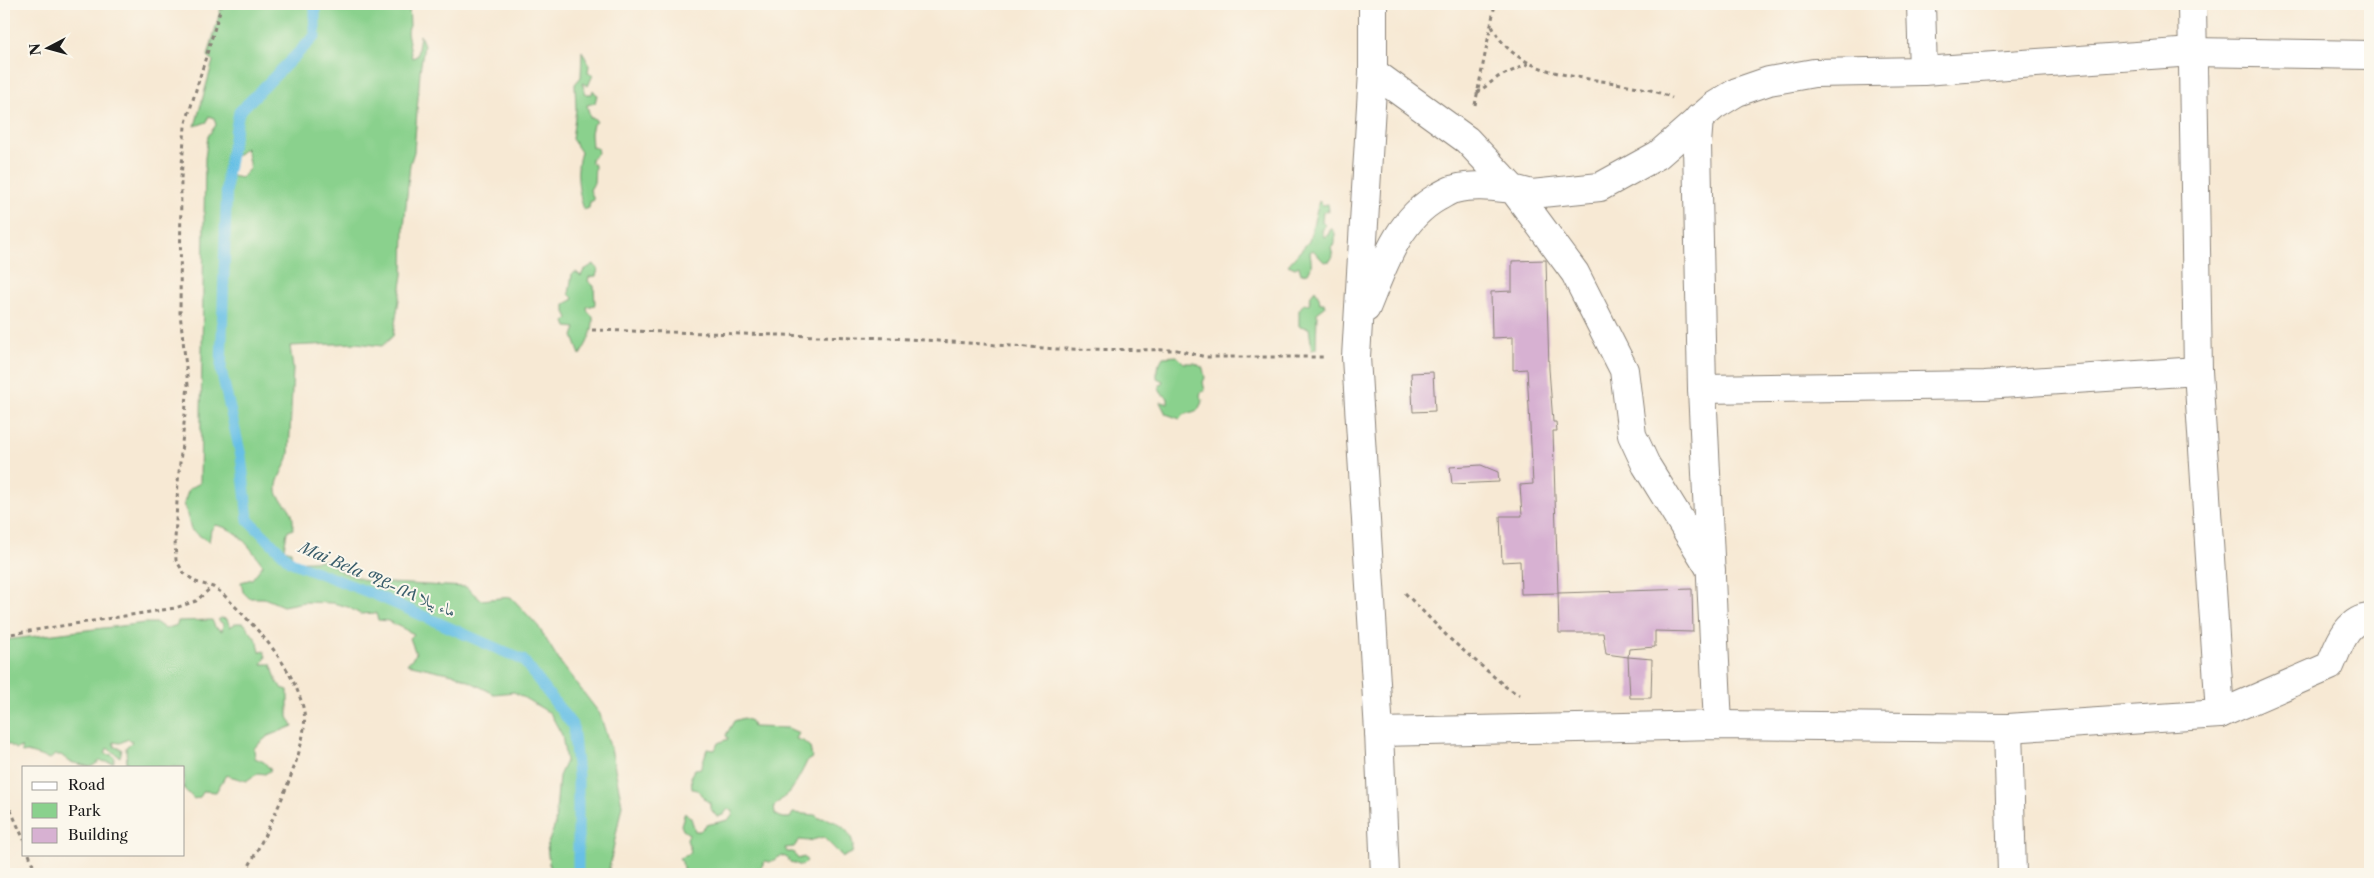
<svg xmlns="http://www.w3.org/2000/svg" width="2374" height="878" font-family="'Libre Caslon Text',Amiri,'Noto Serif Ethiopic',serif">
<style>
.green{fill:#8ad18d;stroke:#537654;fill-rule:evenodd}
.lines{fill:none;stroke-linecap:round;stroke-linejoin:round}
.stream{stroke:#68c0e5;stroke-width:11}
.building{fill:#d7b1d2}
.street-casing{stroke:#8a8278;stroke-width:30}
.path{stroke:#8a8278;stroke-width:3;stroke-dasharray:4 4;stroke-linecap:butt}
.street{stroke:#fff;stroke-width:28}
.labels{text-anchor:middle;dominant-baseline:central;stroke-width:4;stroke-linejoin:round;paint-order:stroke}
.water-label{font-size:16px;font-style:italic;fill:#3a5e6c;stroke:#fbf7ec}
</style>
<rect width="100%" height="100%" fill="#fbf7ec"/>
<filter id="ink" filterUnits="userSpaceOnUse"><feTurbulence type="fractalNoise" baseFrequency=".02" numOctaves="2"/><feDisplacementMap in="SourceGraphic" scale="10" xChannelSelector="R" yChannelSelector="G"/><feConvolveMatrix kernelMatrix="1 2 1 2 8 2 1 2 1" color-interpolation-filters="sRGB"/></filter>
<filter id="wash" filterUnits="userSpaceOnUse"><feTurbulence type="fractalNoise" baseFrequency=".0096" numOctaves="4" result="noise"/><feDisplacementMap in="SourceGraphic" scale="20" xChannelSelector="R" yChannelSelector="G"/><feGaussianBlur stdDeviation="1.12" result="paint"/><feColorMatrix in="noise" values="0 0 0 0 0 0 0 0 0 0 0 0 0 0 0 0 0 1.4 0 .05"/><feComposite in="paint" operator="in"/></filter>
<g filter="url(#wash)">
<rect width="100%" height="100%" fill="#f7e9d4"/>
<g class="green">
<path d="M 222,4 L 409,4 L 410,26 L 407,32 L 412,58 L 417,56 L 420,35 L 424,45 L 420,71 L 414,152 L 410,164 L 404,227 L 403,275 L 393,336 L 382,346 L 356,343 L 290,346 L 293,368 L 289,454 C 287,466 275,479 277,491 C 280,506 295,502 293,529 L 287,532 L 284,549 L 291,551 L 292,562 L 327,560 L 340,571 L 370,582 L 466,587 L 481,600 L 511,597 L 538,626 L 560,662 L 600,714 L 612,753 L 622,805 L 608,874 L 553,874 L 549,864 L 547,846 L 555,825 L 559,776 L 566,761 L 562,735 L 550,713 L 514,692 L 494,694 L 457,675 L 407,664 L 416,654 L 410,638 L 414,634 L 388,621 L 378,620 L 376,613 L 360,614 L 348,607 L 333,603 L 304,602 L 283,606 L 264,598 L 249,598 L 243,592 L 241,582 L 252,579 L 263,565 C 250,548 238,528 215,525 L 211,530 L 209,542 L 191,530 L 184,503 L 189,489 L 200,483 L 205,158 L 208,136 L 216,125 L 214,118 L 209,116 L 207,122 L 195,126 L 213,61 L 208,56 ZM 246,148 L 250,168 L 241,178 L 227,175 L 230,161 Z"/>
<path d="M 582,51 L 589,65 L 588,73 L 593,75 L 588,86 L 582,83 L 586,94 L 592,94 L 593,90 L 597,95 L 595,103 L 587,105 L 590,118 L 594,118 L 597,122 L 593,124 L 591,133 L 592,147 L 597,148 L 598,153 L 591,159 L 591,163 L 595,165 L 594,183 L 590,190 L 594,200 L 590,202 L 589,208 L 584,210 C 578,191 575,170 581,152 L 572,139 L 576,109 L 575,84 L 581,77 Z"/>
<path d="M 1319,201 L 1323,205 L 1328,204 L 1329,210 L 1323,212 L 1322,222 L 1325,225 L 1322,231 L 1324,237 L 1328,235 L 1331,228 L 1335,233 L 1335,244 L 1331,248 L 1333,256 L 1330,261 L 1324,262 L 1313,250 L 1310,252 C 1311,261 1313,265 1308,273 L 1301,274 L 1299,266 L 1295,268 L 1288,265 L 1309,241 Z"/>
<path d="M 594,264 L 598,270 L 596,276 L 589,277 L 588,281 L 594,286 L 595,305 L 587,307 L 588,312 L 593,316 C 594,331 588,342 580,355 L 573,336 L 576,328 L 567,327 L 565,322 L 568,318 L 565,312 L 565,304 L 574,299 L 569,294 L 572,274 L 576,272 L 581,276 L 584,270 Z"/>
<path d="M 1315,290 L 1319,297 L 1320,303 L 1324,303 L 1325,307 L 1317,313 L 1316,349 L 1312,350 L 1309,328 L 1299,326 L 1299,310 L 1304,303 L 1309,305 L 1311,295 Z"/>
<path d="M 1177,356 L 1184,363 L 1195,363 L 1203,368 L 1205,378 L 1203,382 L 1205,391 L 1201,392 L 1200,396 L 1203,400 L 1198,410 L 1184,415 L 1180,419 L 1166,414 L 1160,402 L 1168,403 L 1168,398 L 1161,393 L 1159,387 L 1163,381 L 1157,378 L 1157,368 L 1163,357 Z"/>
<path d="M 221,618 L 227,619 L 230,627 L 236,623 L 244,623 L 258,642 L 260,652 L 264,651 L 266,657 L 262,664 L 271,664 L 277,682 L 282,688 L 288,690 L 288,717 L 293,726 L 268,736 L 254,748 L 255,758 L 264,762 L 271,770 L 265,774 L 258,773 L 246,781 L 226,775 L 216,792 L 204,791 L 200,797 L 194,799 L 184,789 L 184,767 L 127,767 L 126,747 L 132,742 L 128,739 L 120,743 L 113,742 L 115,747 L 122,749 L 120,757 L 107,748 L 105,754 L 112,755 L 115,758 L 113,763 L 100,761 L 91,767 L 70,762 L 61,755 L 55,755 L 50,759 L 27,752 L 22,753 L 21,747 L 16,749 L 4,741 L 4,640 L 145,623 L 157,623 L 165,629 L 177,625 L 178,621 L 212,620 L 215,627 L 222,631 L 223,624 L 218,620 Z"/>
<path d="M 744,718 L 751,721 L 753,727 L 788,728 L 799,733 L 796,739 L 803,741 L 810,747 L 812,758 L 807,761 C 806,765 792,790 790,792 C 785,797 779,801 774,806 L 775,814 L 782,818 L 790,818 L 793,813 L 815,815 L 819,818 C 836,818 858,834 852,853 L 843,857 L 823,837 L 809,841 L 799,840 L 794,847 L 785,848 L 787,852 L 793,852 L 798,859 L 804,857 L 807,861 L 802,866 L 790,862 L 786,857 L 781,856 L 770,862 L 765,861 L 757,874 L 713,874 L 708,871 L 703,874 L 684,874 L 682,862 L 679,858 L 688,855 L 691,851 L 687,840 L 689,834 L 683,830 L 681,825 L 685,812 L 691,818 L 695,831 L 700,831 L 706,825 L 728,820 L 732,816 L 733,811 L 728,809 L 723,815 L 717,817 L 710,808 L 710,803 L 704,799 C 702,793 698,789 692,789 L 691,775 L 695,769 L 701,768 L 707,749 L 715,750 L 718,743 L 728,739 L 726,735 L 734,721 Z"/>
</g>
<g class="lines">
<path class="stream" d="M 315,4 L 315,36 L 239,112 L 227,175 L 221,370 L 241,456 L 248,520 L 291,562 L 378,596 L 523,660 L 573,726 L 578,776 L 578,874"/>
</g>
<g id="blocks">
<g class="building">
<path d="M 1546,260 L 1549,369 L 1553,422 L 1556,422 L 1557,431 L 1553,431 L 1558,593 L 1521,594 L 1520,561 L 1502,562 L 1500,516 L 1522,516 L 1520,485 L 1533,484 L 1527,369 L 1513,370 L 1513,337 L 1492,338 L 1491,292 L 1512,291 L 1512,261 Z"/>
<path d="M 1433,372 L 1435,411 L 1413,412 L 1411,373 Z"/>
<path d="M 1481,465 L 1498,472 L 1499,482 L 1452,484 L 1450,467 Z"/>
<path d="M 1692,589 L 1693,632 L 1655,631 L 1655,647 L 1629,649 L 1628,657 L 1606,654 L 1603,633 L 1559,633 L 1558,593 Z"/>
<path d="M 1628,657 L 1652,659 L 1651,698 L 1630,698 Z"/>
</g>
</g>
</g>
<g filter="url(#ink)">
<use href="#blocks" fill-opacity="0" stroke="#8a8278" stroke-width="1"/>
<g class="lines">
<g class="street-casing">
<g id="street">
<path d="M 1373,4 L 1373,72 L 1356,357 L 1379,732 L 1385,874"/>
<path d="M 1921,4 L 1923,71"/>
<path d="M 2192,4 L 2198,371 L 2220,714"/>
<path d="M 1373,72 L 1467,140 L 1513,189 L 1532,194 L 1600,187 L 1658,155 L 1714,106 L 1737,92 L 1769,81 L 1814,73 L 1923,71 L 2193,52 L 2370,55"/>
<path d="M 1699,118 L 1697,144 L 1702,389 L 1718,725"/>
<path d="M 1366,308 C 1383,267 1397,220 1438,197 C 1444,194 1449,190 1455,189 C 1474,184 1494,187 1513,189 L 1575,273 L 1624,370 L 1632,435 L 1646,465 L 1711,570"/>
<path d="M 1702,389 L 1985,385 L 2198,371"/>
<path d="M 2008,728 L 2012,874"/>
<path d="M 1379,732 L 1718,725 L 2008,728 L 2220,714 L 2330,666 C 2338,648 2346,619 2370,618"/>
</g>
</g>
<g class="path">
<path d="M 222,4 L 185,126 L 181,178 L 180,313 L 188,385 L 178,482 L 175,540 L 176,560 L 184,573 L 196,582 L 213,587 L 222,593 C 254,626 290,660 303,707 C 314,744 263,839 245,874"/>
<path d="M 1492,26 C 1523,91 1616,71 1672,98"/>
<path d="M 1477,93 L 1498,77 L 1528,64"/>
<path d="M 1475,105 L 1495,4"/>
<path d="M 592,330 L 893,338 L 1057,349 L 1177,350 L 1206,357 L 1323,357"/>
<path d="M 1405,593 L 1450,639 L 1506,687 L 1519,695"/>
<path d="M 4,635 L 175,608 L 196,601 L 212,587"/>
<path d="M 4,795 L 24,840"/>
<path d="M 29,854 L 36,874"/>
</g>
<use href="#street" class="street"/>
</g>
</g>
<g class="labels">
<g class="water-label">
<text transform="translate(378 579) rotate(23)">Mai Bela ማይ-በላ ماء بيلا</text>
</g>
</g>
<rect width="2374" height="878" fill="none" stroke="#fbf7ec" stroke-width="20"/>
<rect x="22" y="766" width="162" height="90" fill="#fbf7ec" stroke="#a29f99"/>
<rect x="32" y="782" width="25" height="8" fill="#ffffff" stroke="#a29f99"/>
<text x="68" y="790" font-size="15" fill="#1c1c1c">Road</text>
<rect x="32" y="803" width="25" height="15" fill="#8ad18d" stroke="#a29f99"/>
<text x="68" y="816" font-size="15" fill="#1c1c1c">Park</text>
<rect x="32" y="828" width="25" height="15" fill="#d7b1d2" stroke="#a29f99"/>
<text x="68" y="840" font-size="15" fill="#1c1c1c">Building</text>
<g transform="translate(48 48) rotate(264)" stroke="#fbf7ec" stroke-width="4" paint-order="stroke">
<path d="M0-4L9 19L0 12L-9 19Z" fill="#1c1c1c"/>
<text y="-8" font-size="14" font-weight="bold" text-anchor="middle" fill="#1c1c1c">N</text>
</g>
</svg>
